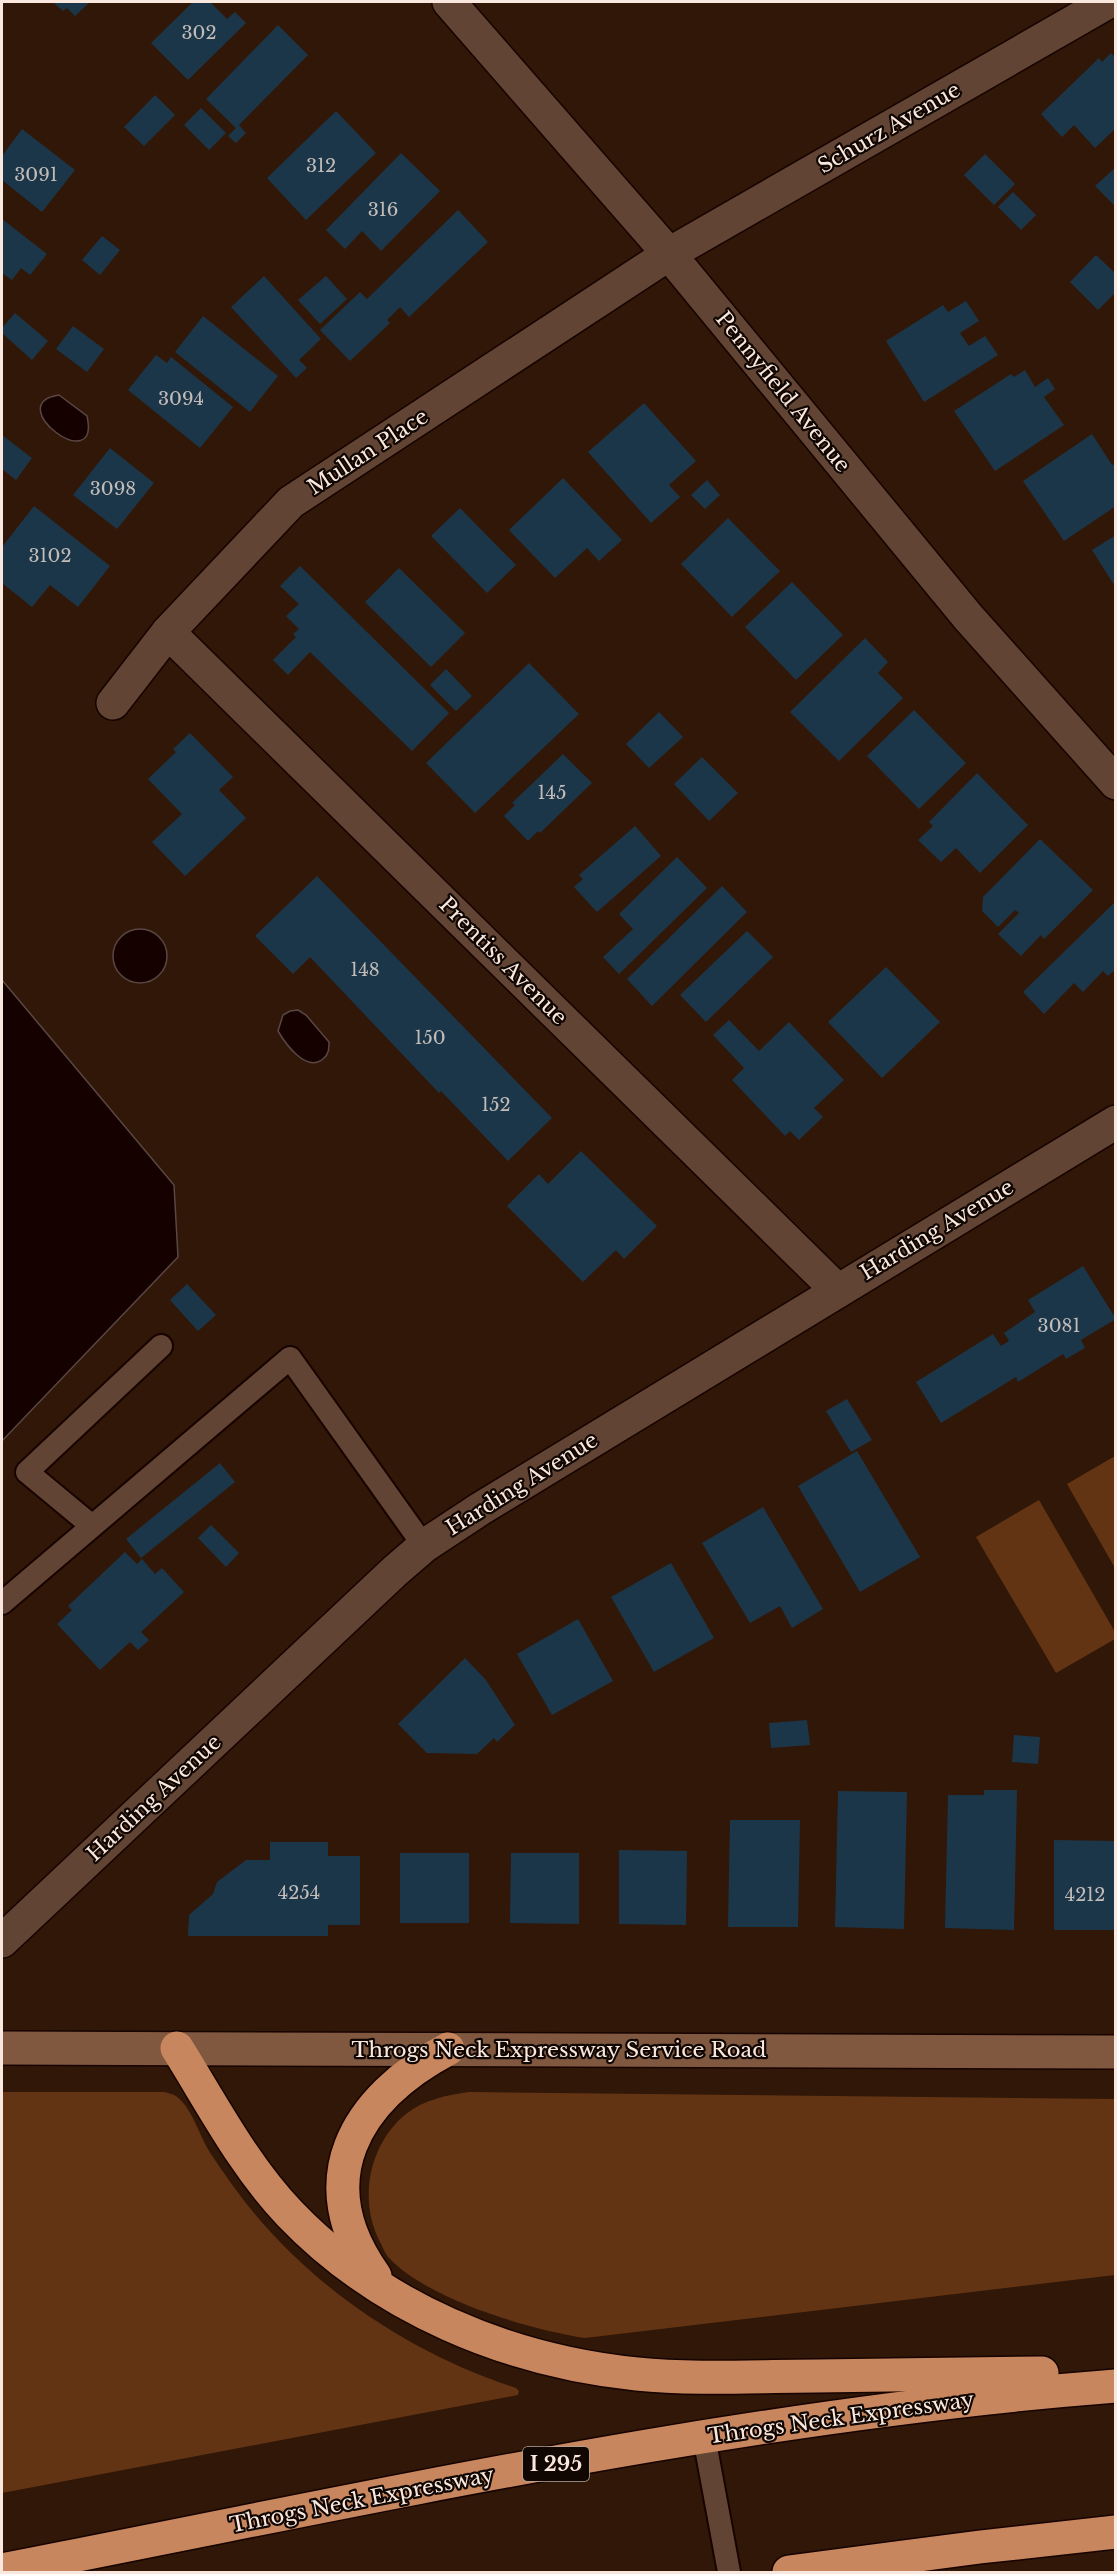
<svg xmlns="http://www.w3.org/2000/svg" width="1117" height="2574" font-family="'Libre Baskerville',serif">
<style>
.green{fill:#633414}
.water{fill:#150100;stroke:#5a4643;stroke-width:1.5}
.building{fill:#1c3649}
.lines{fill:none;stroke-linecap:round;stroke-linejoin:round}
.service-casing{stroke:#170300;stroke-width:26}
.minor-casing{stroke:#170300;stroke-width:36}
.tertiary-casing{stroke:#170300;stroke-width:36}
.secondary-casing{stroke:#170300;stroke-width:36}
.motorway-casing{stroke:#170300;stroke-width:36}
.service{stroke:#614433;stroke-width:22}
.minor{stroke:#614433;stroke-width:33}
.tertiary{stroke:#614433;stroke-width:33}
.secondary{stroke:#805840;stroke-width:33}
.motorway{stroke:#c7865e;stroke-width:33}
.labels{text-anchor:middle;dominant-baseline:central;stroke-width:4.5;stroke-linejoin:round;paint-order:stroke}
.number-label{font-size:18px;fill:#c2bcb9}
.shield{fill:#100602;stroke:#b4a49c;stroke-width:1.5}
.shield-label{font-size:20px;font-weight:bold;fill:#fae8de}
.street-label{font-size:21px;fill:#fae8de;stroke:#100602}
</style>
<rect width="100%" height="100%" fill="#301707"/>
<g class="green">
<path d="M 1115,1456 L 1115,1568 L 1067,1484 Z"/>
<path d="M 1039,1500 L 1115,1632 L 1115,1639 L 1056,1673 L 976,1537 Z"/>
<path d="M 2,2092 L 164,2092 C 168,2093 173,2094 176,2096 C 192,2108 199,2134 209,2151 C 223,2172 238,2194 254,2213 C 321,2294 417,2356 516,2388 L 519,2391 L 518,2395 L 2,2493 Z"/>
<path d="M 469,2092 L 1115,2099 L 1115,2275 L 585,2338 C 528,2329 429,2300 389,2258 C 385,2254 383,2247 380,2242 C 358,2200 369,2144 406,2114 C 423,2100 447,2095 469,2092 Z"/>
</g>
<g class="water">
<path d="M 59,395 L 87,416 C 101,479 0,404 59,395 Z"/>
<circle cx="140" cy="956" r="27"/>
<path d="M 2,980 L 174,1185 L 178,1257 L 2,1441 Z"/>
<path d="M 298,1010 L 306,1015 L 329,1042 C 329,1049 329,1054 323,1059 C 306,1073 285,1043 278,1031 L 283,1015 L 290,1011 Z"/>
</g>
<g class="building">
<path d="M 53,2 L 90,2 L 75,16 L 67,8 L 63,11 Z"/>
<path d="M 193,2 L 210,2 L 227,19 L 235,12 L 246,23 L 188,80 L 151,43 Z"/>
<path d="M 278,25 L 308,55 L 239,125 L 246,133 L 236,143 L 228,136 L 236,128 L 206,99 Z"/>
<path d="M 1111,53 L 1116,58 L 1116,128 L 1095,148 L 1074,125 L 1062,137 L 1041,114 L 1099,58 L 1102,62 Z"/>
<path d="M 155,95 L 175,115 L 144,146 L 124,127 Z"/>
<path d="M 201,108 L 226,133 L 209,150 L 184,125 Z"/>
<path d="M 336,111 L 376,153 L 306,220 L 267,178 Z"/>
<path d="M 22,129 L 75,170 L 42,212 L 2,180 L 2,156 Z"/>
<path d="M 401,153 L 440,191 L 381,251 L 362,231 L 345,249 L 326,230 Z"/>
<path d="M 985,154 L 1015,184 L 994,205 L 964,175 Z"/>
<path d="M 1116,167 L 1116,204 L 1114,205 L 1095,186 Z"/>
<path d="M 1013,192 L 1036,215 L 1021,230 L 998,207 Z"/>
<path d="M 458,210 L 488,242 L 409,317 L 400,307 L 387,320 L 390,323 L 350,361 L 320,330 L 360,292 L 367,299 Z"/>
<path d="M 2,219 L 47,254 L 30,275 L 21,268 L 12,280 L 2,273 Z"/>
<path d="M 102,236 L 120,250 L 100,275 L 82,260 Z"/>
<path d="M 1096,255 L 1116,274 L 1116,292 L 1098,310 L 1070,282 Z"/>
<path d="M 264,276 L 321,339 L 299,360 L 307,368 L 296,378 L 231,307 Z"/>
<path d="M 326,276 L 347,299 L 320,324 L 298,300 Z"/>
<path d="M 966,301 L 979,321 L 960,333 L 969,346 L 985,336 L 998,355 L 924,402 L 886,341 L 943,305 L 948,312 Z"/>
<path d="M 15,313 L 48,341 L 32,360 L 2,333 L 2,328 Z"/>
<path d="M 203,316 L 278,376 L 250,412 L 175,352 Z"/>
<path d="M 73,326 L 104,349 L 87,372 L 56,349 Z"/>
<path d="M 156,355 L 167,363 L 171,357 L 233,407 L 200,448 L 128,390 Z"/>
<path d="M 1025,370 L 1035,387 L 1048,378 L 1055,389 L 1044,397 L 1064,425 L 995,471 L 954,411 L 1011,374 L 1014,377 Z"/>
<path d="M 644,403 L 696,461 L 669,485 L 680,497 L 651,523 L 588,452 Z"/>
<path d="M 1092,434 L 1112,465 L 1116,463 L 1116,506 L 1064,541 L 1023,481 Z"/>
<path d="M 2,435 L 32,458 L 16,480 L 2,469 Z"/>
<path d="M 110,448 L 154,483 L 117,529 L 73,495 Z"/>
<path d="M 563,478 L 622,540 L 599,561 L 587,548 L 555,578 L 509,530 Z"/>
<path d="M 707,480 L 720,495 L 705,509 L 691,495 Z"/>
<path d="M 34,506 L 110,566 L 78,607 L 50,585 L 32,607 L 2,583 L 2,547 Z"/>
<path d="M 460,508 L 516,565 L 487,593 L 431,536 Z"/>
<path d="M 728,518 L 780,571 L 732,617 L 681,564 Z"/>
<path d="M 1116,535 L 1116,588 L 1092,550 Z"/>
<path d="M 300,566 L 449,713 L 412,751 L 310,652 L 288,675 L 273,660 L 296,637 L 293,634 L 299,629 L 286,616 L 299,604 L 280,586 Z"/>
<path d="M 399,568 L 465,633 L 431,667 L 365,602 Z"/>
<path d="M 792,582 L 843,635 L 796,680 L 745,627 Z"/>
<path d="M 865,638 L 888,662 L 878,673 L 903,698 L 839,761 L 790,712 Z"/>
<path d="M 529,663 L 579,714 L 475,813 L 426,763 Z"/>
<path d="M 446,669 L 472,696 L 456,711 L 430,685 Z"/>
<path d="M 914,710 L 966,763 L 919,809 L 867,756 Z"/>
<path d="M 659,712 L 683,737 L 649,768 L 626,744 Z"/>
<path d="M 190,733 L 233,777 L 219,790 L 246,818 L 185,876 L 152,842 L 182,814 L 148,779 L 176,752 L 173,749 Z"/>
<path d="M 563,754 L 592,783 L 540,833 L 538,831 L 528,841 L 504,816 L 515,805 L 512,803 Z"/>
<path d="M 702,757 L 738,793 L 709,821 L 674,784 Z"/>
<path d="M 977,773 L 1028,825 L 980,873 L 956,848 L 941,862 L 918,840 L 933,826 L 929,822 Z"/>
<path d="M 635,826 L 661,856 L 597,912 L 574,887 L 583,879 L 579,875 Z"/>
<path d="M 1040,839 L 1093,890 L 1044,939 L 1041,935 L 1021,956 L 998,934 L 1019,913 L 1015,910 L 998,927 L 982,911 L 983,897 Z"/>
<path d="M 677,857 L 707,888 L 619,974 L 603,957 L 633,929 L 619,914 Z"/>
<path d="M 317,876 L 552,1118 L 508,1161 L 441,1091 L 439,1093 L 310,957 L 293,974 L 255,936 Z"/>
<path d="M 722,886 L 747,912 L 652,1006 L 627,979 Z"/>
<path d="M 1116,901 L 1116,969 L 1108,976 L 1103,971 L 1083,992 L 1074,983 L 1044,1014 L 1023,992 Z"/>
<path d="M 747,931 L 773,957 L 706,1022 L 680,995 Z"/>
<path d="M 886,967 L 940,1022 L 882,1078 L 828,1022 Z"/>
<path d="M 729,1020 L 759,1051 L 789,1022 L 844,1080 L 814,1108 L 823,1117 L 799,1140 L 790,1131 L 785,1136 L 732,1080 L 744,1068 L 713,1035 Z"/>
<path d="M 581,1151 L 657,1226 L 624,1259 L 616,1250 L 583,1282 L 507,1206 L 539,1174 L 548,1184 Z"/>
<path d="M 1083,1266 L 1116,1319 L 1081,1340 L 1085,1348 L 1066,1359 L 1063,1354 L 1018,1382 L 1016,1377 L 941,1423 L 916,1382 L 993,1334 L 1001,1346 L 1009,1341 L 1004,1333 L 1035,1312 L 1028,1300 Z"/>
<path d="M 187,1284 L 216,1315 L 198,1331 L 170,1300 Z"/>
<path d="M 847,1399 L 872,1440 L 851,1452 L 826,1411 Z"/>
<path d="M 857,1451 L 920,1557 L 860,1592 L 798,1486 Z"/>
<path d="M 220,1463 L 235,1482 L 141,1558 L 126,1539 Z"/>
<path d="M 763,1507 L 823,1609 L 792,1628 L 780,1606 L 750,1623 L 702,1543 Z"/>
<path d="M 211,1525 L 239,1553 L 226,1567 L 198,1538 Z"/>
<path d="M 125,1552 L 137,1564 L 142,1559 L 155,1574 L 162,1568 L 184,1592 L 141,1632 L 149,1640 L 138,1650 L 130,1642 L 100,1670 L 57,1624 L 72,1610 L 68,1606 Z"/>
<path d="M 671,1563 L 714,1638 L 654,1672 L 611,1597 Z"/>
<path d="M 578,1619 L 613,1681 L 552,1715 L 517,1654 Z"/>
<path d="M 465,1658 L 486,1680 L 515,1725 L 497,1742 L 494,1738 L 477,1754 L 427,1753 L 398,1724 Z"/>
<path d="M 807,1720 L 810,1745 L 771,1748 L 769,1723 Z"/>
<path d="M 1014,1735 L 1040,1737 L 1038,1764 L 1012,1762 Z"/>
<path d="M 984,1790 L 1017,1790 L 1014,1930 L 945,1928 L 948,1795 L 984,1795 Z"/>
<path d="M 838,1791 L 907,1792 L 904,1929 L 835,1927 Z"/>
<path d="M 730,1820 L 800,1820 L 798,1927 L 728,1927 Z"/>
<path d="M 1054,1840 L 1116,1841 L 1116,1930 L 1054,1930 Z"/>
<path d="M 270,1842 L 328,1842 L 328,1856 L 360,1856 L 360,1925 L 328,1925 L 328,1936 L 188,1936 L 189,1915 L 213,1894 L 217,1882 L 246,1860 L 270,1860 Z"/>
<path d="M 619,1850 L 687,1851 L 686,1925 L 619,1924 Z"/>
<rect x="400" y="1853" width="69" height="70"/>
<path d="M 511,1853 L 579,1853 L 579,1924 L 510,1923 Z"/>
</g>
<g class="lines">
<g class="service-casing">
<g id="service">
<path d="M 92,1526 L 27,1472 L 161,1346"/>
<path d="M 2,1603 L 290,1358 L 424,1546"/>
<path d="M 704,2437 L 729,2572"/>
</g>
</g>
<g class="minor-casing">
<g id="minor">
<path d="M 168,632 L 838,1291"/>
<path d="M 113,703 L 168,632 L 291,502 L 669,254 L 1108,2"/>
</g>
</g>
<g class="tertiary-casing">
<g id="tertiary">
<path d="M 449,2 L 669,254 L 968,617 L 1116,783"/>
<path d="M 2,1941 L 395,1571 L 424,1546 L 480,1509 L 1116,1122"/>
</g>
</g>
<g class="secondary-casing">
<path id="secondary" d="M 2,2048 L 1116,2052"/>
</g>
<g class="motorway-casing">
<g id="motorway">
<path d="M 177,2048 C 212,2104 244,2166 290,2214 C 380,2308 508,2361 637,2374 C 696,2380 757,2376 817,2376 C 892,2375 967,2374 1042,2373"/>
<path d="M 375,2276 C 307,2181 354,2099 448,2049"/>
<path d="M 2,2570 C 371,2498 740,2415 1116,2386"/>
<path d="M 789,2572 L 980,2547 L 1116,2532"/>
</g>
</g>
<use href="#service" class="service"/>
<use href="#minor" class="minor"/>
<use href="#tertiary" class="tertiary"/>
<use href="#secondary" class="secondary"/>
<use href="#motorway" class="motorway"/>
</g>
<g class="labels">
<g class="number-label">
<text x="199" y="33">302</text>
<text x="321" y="166">312</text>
<text x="36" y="175">3091</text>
<text x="383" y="210">316</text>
<text x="181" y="399">3094</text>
<text x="113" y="489">3098</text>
<text x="50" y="556">3102</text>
<text x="552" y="793">145</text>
<text x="365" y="970">148</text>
<text x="430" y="1038">150</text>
<text x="496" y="1105">152</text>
<text x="1059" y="1326">3081</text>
<text x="299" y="1893">4254</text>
<text x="1085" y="1895">4212</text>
</g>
<rect class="shield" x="523" y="2447" width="66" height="34" rx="4.5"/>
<g class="shield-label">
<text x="556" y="2464">I 295</text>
</g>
<g class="street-label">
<text transform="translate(889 128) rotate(-30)">Schurz Avenue</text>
<text transform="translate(783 392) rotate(51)">Pennyfield Avenue</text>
<text transform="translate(368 452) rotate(-33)">Mullan Place</text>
<text transform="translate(503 961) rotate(45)">Prentiss Avenue</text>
<text transform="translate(937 1230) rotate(-31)">Harding Avenue</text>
<text transform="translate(522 1484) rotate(-32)">Harding Avenue</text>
<text transform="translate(154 1798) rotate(-43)">Harding Avenue</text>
<text x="559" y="2050">Throgs Neck Expressway Service Road</text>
<text transform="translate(841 2418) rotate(-8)">Throgs Neck Expressway</text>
<text transform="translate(362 2500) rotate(-11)">Throgs Neck Expressway</text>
</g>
</g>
<rect width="1117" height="2574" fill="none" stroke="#fae8de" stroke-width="6"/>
</svg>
